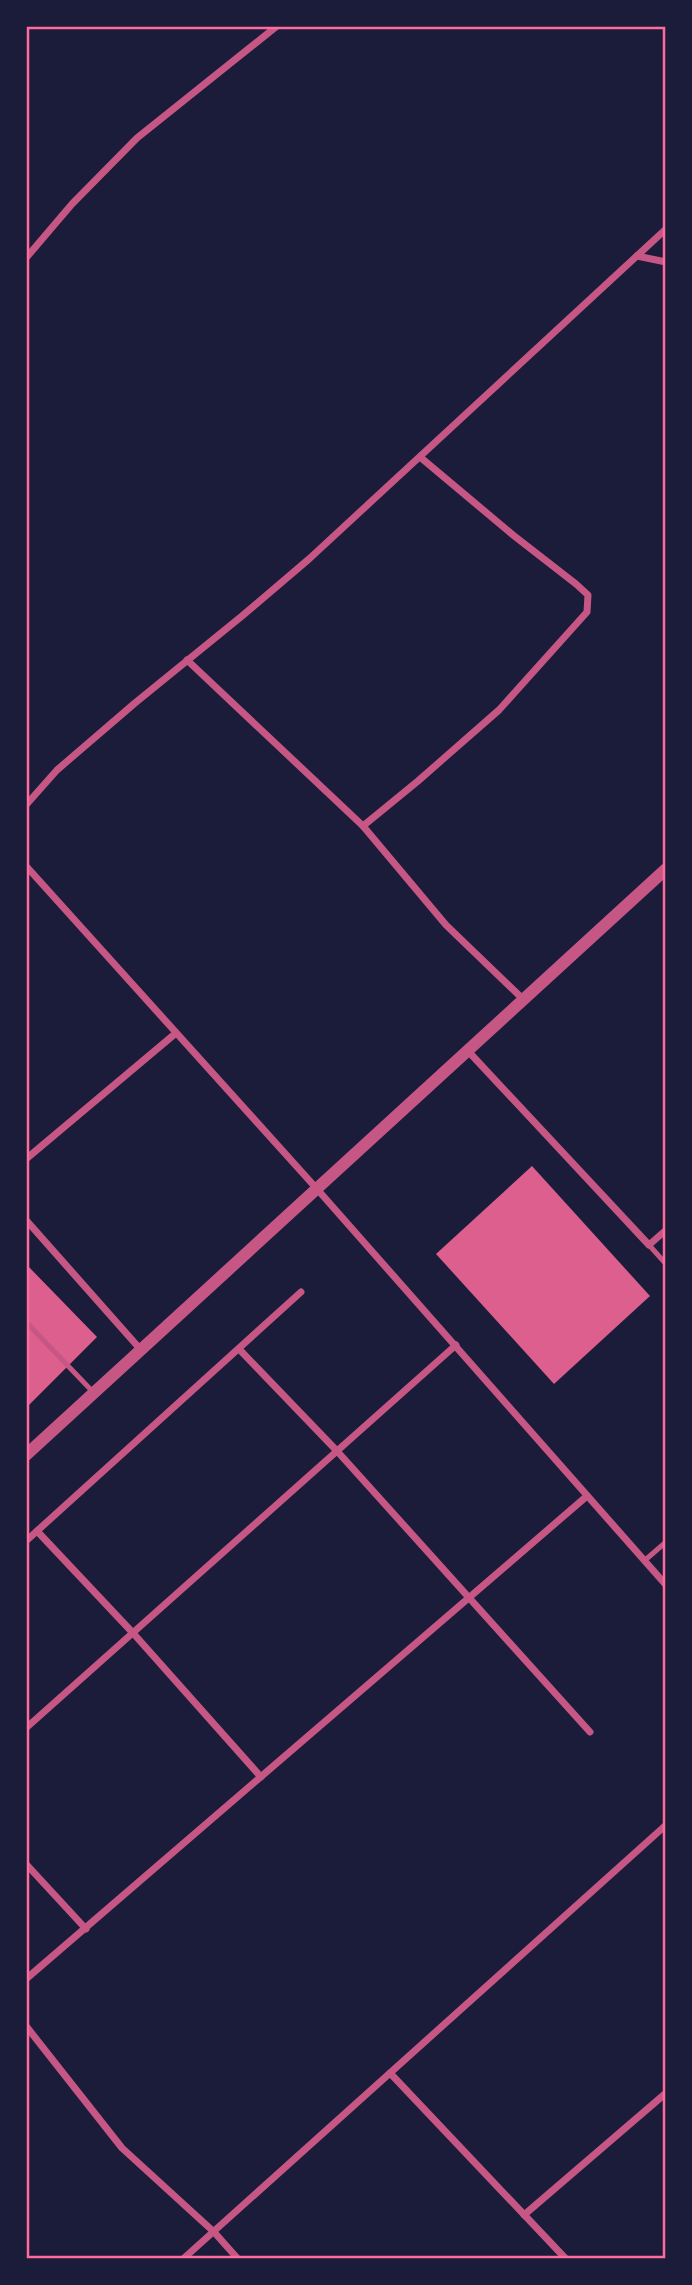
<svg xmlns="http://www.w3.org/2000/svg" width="692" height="2285" font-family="'Golos Text',sans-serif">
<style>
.building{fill:#dd5f8e}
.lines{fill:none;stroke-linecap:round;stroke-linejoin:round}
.service{stroke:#c65784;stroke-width:5}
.minor{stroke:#c65784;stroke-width:7}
.tertiary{stroke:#c65784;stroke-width:12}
.neatline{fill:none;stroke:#ff6b9d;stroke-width:2.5}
</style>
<rect width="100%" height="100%" fill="#1b1b3a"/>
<g class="building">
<path d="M 532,1166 L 650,1296 L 554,1384 L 436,1254 Z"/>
<path d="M 26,1264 L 97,1337 L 26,1408 Z"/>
</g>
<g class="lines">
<g class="service">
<path d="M 649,1245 L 666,1264"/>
<path d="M 26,1322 L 94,1393"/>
<path d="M 644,1561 L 666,1542"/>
</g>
<g class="minor">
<path d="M 637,256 L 666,262"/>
<path d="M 26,258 L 72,204 L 137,138 L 277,26"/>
<path d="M 187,660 L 363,826 L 446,925 L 524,1000"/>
<path d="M 26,805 L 57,770 L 135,703 L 242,616 L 309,559 L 666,229"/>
<path d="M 363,826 L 418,781 L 499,710 L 587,612 L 588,595 L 576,584 L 513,535 L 420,457"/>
<path d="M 26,866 L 317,1189 L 666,1585"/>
<path d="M 468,1051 L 649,1245 L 666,1230"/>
<path d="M 26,1159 L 176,1033"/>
<path d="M 26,1220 L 141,1350"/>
<path d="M 239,1349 L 337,1451 L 590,1732"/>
<path d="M 37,1531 L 133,1633 L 261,1777"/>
<path d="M 26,1541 L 301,1292"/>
<path d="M 26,1728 L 456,1345"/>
<path d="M 26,1864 L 86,1929"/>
<path d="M 26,1979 L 587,1496"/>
<path d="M 26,2026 L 122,2148 L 214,2232 L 238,2259"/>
<path d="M 390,2073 L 566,2259"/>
<path d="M 524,2215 L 666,2093"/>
<path d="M 183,2259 L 666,1825"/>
</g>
<path class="tertiary" d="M 26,1455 L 666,869"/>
</g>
<rect width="692" height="2285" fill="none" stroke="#1b1b3a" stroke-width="56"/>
<rect x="28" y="28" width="636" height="2229" class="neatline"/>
</svg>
